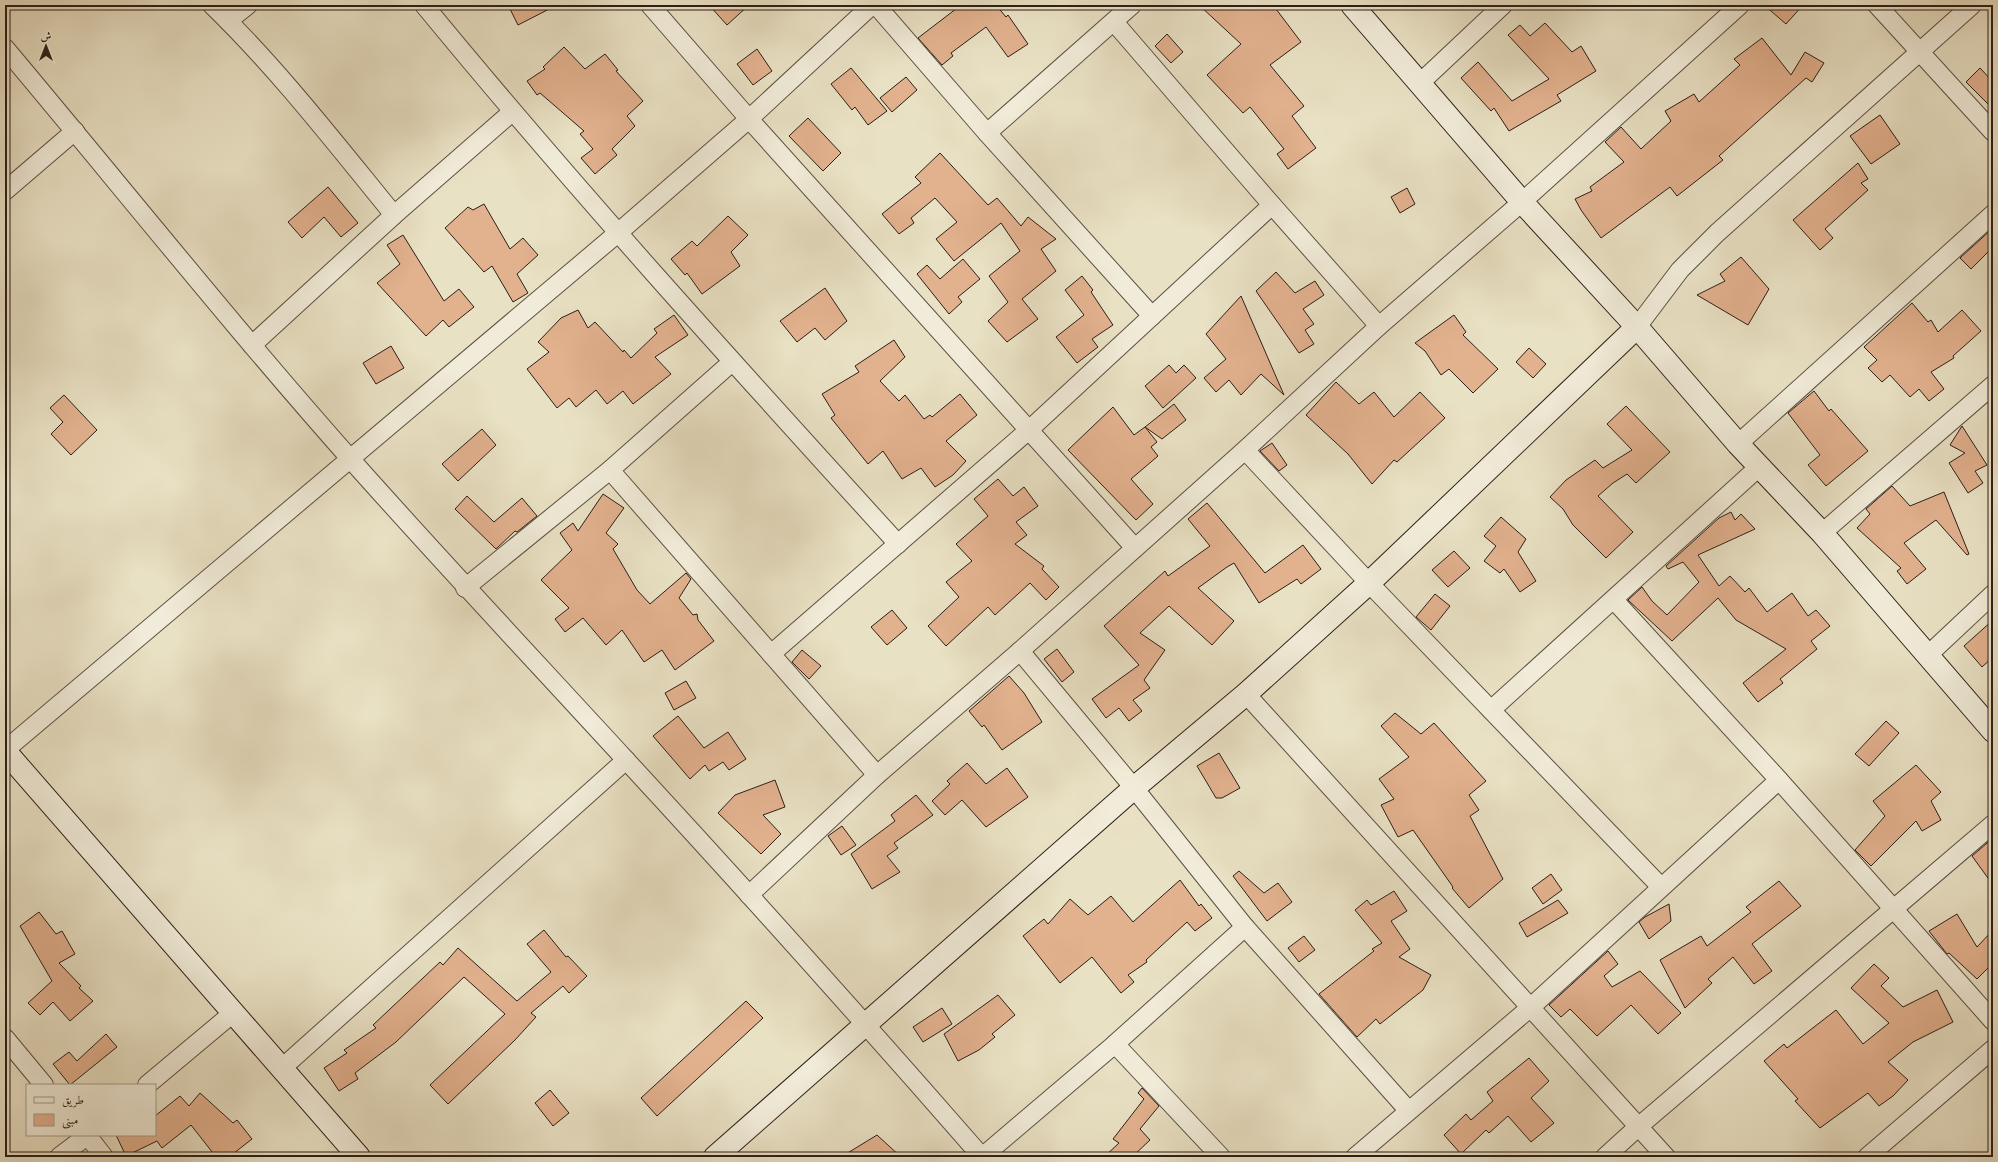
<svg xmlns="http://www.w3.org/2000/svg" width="1998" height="1162" font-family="'Libre Bodoni',Amiri,serif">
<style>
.building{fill:#e2b18e;stroke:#2c1e18}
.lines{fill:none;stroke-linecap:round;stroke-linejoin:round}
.street-casing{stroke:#5b4f43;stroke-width:20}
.secondary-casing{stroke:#2c1e18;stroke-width:24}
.street{stroke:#f1ecd9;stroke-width:18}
.secondary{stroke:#f1ecd9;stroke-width:22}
</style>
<rect width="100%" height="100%" fill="#e9e1c4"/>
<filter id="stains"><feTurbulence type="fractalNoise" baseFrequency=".005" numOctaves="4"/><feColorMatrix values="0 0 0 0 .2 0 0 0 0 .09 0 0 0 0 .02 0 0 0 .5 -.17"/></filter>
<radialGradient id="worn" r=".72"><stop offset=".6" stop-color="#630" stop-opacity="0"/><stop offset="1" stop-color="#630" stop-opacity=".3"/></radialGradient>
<g class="building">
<path d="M 508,5 L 557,5 L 518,25 Z"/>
<path d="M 709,5 L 749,5 L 727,25 Z"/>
<path d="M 961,5 L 996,5 L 1006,17 L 1008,15 L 1028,44 L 1008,57 L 986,27 L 951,53 L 953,56 L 942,65 L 918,38 Z"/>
<path d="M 1199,5 L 1273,5 L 1301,42 L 1270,65 L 1304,106 L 1292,116 L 1316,148 L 1288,169 L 1277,154 L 1284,149 L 1250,107 L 1243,113 L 1207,75 L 1241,44 Z"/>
<path d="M 1764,5 L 1803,5 L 1786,24 Z"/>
<path d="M 1545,23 L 1572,52 L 1581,46 L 1596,71 L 1557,95 L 1561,101 L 1509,131 L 1494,108 L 1491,111 L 1461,78 L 1478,62 L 1512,101 L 1549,79 L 1508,35 L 1520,25 L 1530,36 Z"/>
<path d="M 1167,34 L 1183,52 L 1171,63 L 1155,46 Z"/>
<path d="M 1762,38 L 1791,75 L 1805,52 L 1824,63 L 1812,82 L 1806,78 L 1719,156 L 1723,160 L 1677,196 L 1670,187 L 1601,238 L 1581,210 L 1575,199 L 1592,191 L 1590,187 L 1624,162 L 1605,142 L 1621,127 L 1641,149 L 1671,121 L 1665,111 L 1694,94 L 1699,102 L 1740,65 L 1734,59 Z"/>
<path d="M 564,47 L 585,69 L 605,54 L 618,70 L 616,71 L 643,101 L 627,116 L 635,126 L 612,149 L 617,155 L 595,174 L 581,158 L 593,149 L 580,134 L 584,131 L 540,93 L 537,95 L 527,81 L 545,69 L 543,67 Z"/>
<path d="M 757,49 L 772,71 L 753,85 L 737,64 Z"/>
<path d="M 851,68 L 887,111 L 868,125 L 855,107 L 852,110 L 831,84 Z"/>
<path d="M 1980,68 L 1993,82 L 1993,109 L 1966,82 Z"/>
<path d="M 906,77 L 917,90 L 892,112 L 880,98 Z"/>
<path d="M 1880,115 L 1900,144 L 1871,164 L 1850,136 Z"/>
<path d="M 808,118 L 841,153 L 823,171 L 789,136 Z"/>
<path d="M 940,153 L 988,205 L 997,198 L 1021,226 L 1028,217 L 1056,239 L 1041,249 L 1056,271 L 1022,299 L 1038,319 L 1007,342 L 988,321 L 1008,302 L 989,276 L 1020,251 L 1001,223 L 954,261 L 936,239 L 957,222 L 935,198 L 911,218 L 914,223 L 899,234 L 882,214 L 921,183 L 915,177 Z"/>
<path d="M 1858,163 L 1868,179 L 1861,183 L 1868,190 L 1825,229 L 1833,238 L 1820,250 L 1793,220 Z"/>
<path d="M 328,187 L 358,223 L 341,237 L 324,217 L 302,238 L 288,222 Z"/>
<path d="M 1407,188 L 1415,204 L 1400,213 L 1391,197 Z"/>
<path d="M 484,204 L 510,249 L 523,238 L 538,255 L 517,274 L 528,293 L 513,302 L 492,266 L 484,272 L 445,228 L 468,207 L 473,210 Z"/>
<path d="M 728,216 L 748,235 L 731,252 L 740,266 L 702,294 L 687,273 L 685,275 L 671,259 L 692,241 L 697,246 Z"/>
<path d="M 1993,228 L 1993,247 L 1971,269 L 1960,258 Z"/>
<path d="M 403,235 L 444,301 L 459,289 L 474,307 L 449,327 L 443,320 L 426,336 L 377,283 L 400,264 L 387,245 Z"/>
<path d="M 1741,257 L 1769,289 L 1748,325 L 1697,295 L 1725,281 L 1720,274 Z"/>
<path d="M 963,259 L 980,279 L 958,297 L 962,302 L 949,314 L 917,274 L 927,265 L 940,279 Z"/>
<path d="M 1276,272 L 1295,293 L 1315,281 L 1324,295 L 1303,309 L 1314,324 L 1305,330 L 1314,344 L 1299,353 L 1256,291 Z"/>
<path d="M 1082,276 L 1093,290 L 1091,292 L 1113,325 L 1092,339 L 1098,347 L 1077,363 L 1056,337 L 1084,315 L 1065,290 Z"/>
<path d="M 825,288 L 847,321 L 825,340 L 815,328 L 797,342 L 780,321 Z"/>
<path d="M 1241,296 L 1284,395 L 1261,374 L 1241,395 L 1229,380 L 1216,392 L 1204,378 L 1226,359 L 1206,334 Z"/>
<path d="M 1912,303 L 1928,322 L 1931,320 L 1938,332 L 1962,310 L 1981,331 L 1953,356 L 1954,358 L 1931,372 L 1944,389 L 1929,401 L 1919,389 L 1910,397 L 1890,375 L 1882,382 L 1868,368 L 1877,360 L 1864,347 Z"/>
<path d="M 578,310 L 588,328 L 595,322 L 623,352 L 624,350 L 631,358 L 657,333 L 654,329 L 674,315 L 688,335 L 655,357 L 671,374 L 633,404 L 623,391 L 607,404 L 596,390 L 576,407 L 569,398 L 557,408 L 527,369 L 549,352 L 538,342 L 561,318 Z"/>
<path d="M 1454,315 L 1466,332 L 1463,335 L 1498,369 L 1473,393 L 1449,369 L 1441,375 L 1425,351 L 1415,343 Z"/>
<path d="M 894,340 L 905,357 L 880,381 L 899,401 L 905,395 L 924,419 L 930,415 L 932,417 L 960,394 L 977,415 L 946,441 L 966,461 L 953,475 L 935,487 L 921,468 L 902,479 L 883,451 L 868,464 L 831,418 L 835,415 L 822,394 L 859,372 L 855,366 Z"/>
<path d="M 391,346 L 404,368 L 376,384 L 363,363 Z"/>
<path d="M 1529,348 L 1546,364 L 1533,378 L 1516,362 Z"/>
<path d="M 1169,365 L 1176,373 L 1184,365 L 1196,378 L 1163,408 L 1145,386 Z"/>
<path d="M 1336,382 L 1359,404 L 1374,392 L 1394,417 L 1420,392 L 1445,418 L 1397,462 L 1394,460 L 1372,484 L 1348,454 L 1306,415 Z"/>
<path d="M 1814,391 L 1829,411 L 1831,409 L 1868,451 L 1826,486 L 1808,465 L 1820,455 L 1788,413 Z"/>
<path d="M 64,395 L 97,430 L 71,455 L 51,434 L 63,422 L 50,408 Z"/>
<path d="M 1174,404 L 1186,420 L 1162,439 L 1145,427 Z"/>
<path d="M 1626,406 L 1670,452 L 1636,483 L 1627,474 L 1613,483 L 1598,496 L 1633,532 L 1606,558 L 1573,525 L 1563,509 L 1550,497 L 1566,480 L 1595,460 L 1603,468 L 1632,450 L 1607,424 Z"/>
<path d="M 1113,407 L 1134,435 L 1145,427 L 1157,442 L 1151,447 L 1158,456 L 1131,479 L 1153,504 L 1136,520 L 1068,450 Z"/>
<path d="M 1962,426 L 1987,465 L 1975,471 L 1983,483 L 1968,493 L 1949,463 L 1965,453 L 1950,445 Z"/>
<path d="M 482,429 L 496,445 L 458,481 L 442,464 Z"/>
<path d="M 1272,443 L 1287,465 L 1279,471 L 1260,451 Z"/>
<path d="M 998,479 L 1013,496 L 1024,487 L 1038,506 L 1016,522 L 1027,535 L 1015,544 L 1044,566 L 1042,569 L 1059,587 L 1046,600 L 1030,583 L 995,615 L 988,607 L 946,646 L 928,626 L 959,597 L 946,582 L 972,561 L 956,544 L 988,516 L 974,499 Z"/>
<path d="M 1892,486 L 1910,506 L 1944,492 L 1969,554 L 1967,555 L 1936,520 L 1904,543 L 1926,569 L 1907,584 L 1897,571 L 1901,568 L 1857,528 L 1870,514 L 1866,509 Z"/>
<path d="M 603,494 L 624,508 L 606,533 L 618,544 L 613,549 L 637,590 L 650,604 L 686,573 L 691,579 L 679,598 L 693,615 L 697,614 L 698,620 L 714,641 L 675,670 L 662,650 L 644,662 L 622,630 L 606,645 L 583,618 L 565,632 L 555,619 L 569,608 L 541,580 L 572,550 L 560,533 L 573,523 L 578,531 Z"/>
<path d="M 467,496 L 494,522 L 522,498 L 537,516 L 517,532 L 515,531 L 496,549 L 455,509 Z"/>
<path d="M 1207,503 L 1265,573 L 1303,545 L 1321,569 L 1301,584 L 1297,579 L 1259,603 L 1234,563 L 1227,567 L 1198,588 L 1234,621 L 1212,645 L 1169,606 L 1140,633 L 1165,650 L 1144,680 L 1150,688 L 1133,700 L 1142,711 L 1129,721 L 1119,708 L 1106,718 L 1092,699 L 1139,665 L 1104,626 L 1165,571 L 1168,576 L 1210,546 L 1188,519 Z"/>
<path d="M 1731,512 L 1735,520 L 1741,514 L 1755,529 L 1698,555 L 1719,586 L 1730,576 L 1745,592 L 1749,588 L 1767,612 L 1792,593 L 1808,616 L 1816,610 L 1830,626 L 1811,641 L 1817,649 L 1780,679 L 1783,683 L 1758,702 L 1743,683 L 1786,649 L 1736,620 L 1718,598 L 1672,641 L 1628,600 L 1642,587 L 1652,601 L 1667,615 L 1699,582 L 1683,562 L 1668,569 L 1666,566 L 1719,518 Z"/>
<path d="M 1501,517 L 1526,539 L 1518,552 L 1536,581 L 1520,592 L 1504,569 L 1500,573 L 1484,561 L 1496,546 L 1484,536 Z"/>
<path d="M 1454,551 L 1470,568 L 1448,587 L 1432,570 Z"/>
<path d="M 1435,594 L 1450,606 L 1431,630 L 1416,617 Z"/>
<path d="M 892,610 L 907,628 L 887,645 L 871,627 Z"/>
<path d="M 1993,620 L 1993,657 L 1982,667 L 1964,646 Z"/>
<path d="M 1057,649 L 1074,672 L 1062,682 L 1044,659 Z"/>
<path d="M 802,650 L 821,666 L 809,679 L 792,662 Z"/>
<path d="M 1009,676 L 1024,693 L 1042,722 L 1002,750 L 984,725 L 982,727 L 969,711 Z"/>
<path d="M 686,681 L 696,698 L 674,710 L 665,693 Z"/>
<path d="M 1395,713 L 1421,734 L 1434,723 L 1486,781 L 1469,795 L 1479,810 L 1470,816 L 1503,879 L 1469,908 L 1452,888 L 1453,887 L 1413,830 L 1398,837 L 1381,805 L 1394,799 L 1379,779 L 1409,757 L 1381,726 Z"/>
<path d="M 678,716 L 704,748 L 728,732 L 746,759 L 729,770 L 723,762 L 709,771 L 705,765 L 690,779 L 653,736 Z"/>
<path d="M 1886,721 L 1899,733 L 1869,766 L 1855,754 Z"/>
<path d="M 1219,753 L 1240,788 L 1222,798 L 1216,798 L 1197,766 Z"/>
<path d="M 967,763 L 986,784 L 1007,768 L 1028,797 L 986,827 L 962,800 L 945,815 L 932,801 L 950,784 L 947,781 Z"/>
<path d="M 1916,765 L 1941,792 L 1931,801 L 1941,820 L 1922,831 L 1916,821 L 1871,866 L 1855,850 L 1885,816 L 1873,801 Z"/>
<path d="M 775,780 L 785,807 L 763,815 L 781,834 L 761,854 L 718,813 L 735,795 Z"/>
<path d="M 916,795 L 933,815 L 894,843 L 898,848 L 887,856 L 900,872 L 872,889 L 851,854 L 895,821 L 891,815 Z"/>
<path d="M 842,826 L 856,845 L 841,855 L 828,836 Z"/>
<path d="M 1993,838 L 1993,885 L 1972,856 Z"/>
<path d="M 1239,871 L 1264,893 L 1278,883 L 1292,902 L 1267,921 L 1233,876 Z"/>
<path d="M 1551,874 L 1562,890 L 1543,904 L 1532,888 Z"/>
<path d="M 1180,880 L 1199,906 L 1201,904 L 1212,918 L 1195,931 L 1187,922 L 1146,960 L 1147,962 L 1128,975 L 1134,982 L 1121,993 L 1092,957 L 1060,983 L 1023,936 L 1044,919 L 1048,924 L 1070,899 L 1088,915 L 1111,896 L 1133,922 Z"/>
<path d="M 1779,881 L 1801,906 L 1752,944 L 1772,971 L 1754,984 L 1733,957 L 1708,979 L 1712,983 L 1685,1008 L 1660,960 L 1701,936 L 1707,946 L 1751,912 L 1746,907 Z"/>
<path d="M 1394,891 L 1407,911 L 1391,921 L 1410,949 L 1399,957 L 1431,975 L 1423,990 L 1380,1024 L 1376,1019 L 1357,1037 L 1319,994 L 1374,951 L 1372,949 L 1382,943 L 1355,910 L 1367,900 L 1371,905 Z"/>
<path d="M 1558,900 L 1568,913 L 1527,937 L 1519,923 Z"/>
<path d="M 1669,904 L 1671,921 L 1649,939 L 1639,922 L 1645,917 Z"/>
<path d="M 39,912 L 56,934 L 62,931 L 75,954 L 59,963 L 81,986 L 79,988 L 93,1001 L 70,1021 L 53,1002 L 40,1015 L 28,1003 L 52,981 L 20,926 Z"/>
<path d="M 1957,914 L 1977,947 L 1993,930 L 1993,963 L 1977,979 L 1949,953 L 1947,954 L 1929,931 Z"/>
<path d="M 544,930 L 566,957 L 568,956 L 587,976 L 569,993 L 563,986 L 531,1013 L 536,1017 L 515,1040 L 448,1104 L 430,1085 L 505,1014 L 464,977 L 396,1042 L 355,1073 L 358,1079 L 339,1091 L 324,1068 L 347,1053 L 344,1050 L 376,1028 L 373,1025 L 440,962 L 443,965 L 458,948 L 517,1001 L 551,972 L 527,944 Z"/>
<path d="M 1304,936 L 1315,950 L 1299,962 L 1288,948 Z"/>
<path d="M 1608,951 L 1618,964 L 1604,976 L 1612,987 L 1640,971 L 1681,1013 L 1658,1034 L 1631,1005 L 1597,1036 L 1570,1009 L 1561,1017 L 1549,1005 Z"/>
<path d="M 1874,964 L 1889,978 L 1881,986 L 1903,1007 L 1937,990 L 1953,1022 L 1913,1042 L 1888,1062 L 1908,1080 L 1893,1096 L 1879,1106 L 1868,1093 L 1820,1128 L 1795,1101 L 1798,1099 L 1764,1061 L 1784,1044 L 1787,1048 L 1836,1010 L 1863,1044 L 1889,1023 L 1851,988 Z"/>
<path d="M 998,995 L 1015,1015 L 992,1034 L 995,1037 L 979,1050 L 958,1061 L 944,1034 Z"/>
<path d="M 746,1001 L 763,1018 L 657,1116 L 641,1098 Z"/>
<path d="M 942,1008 L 952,1024 L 923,1042 L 913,1027 Z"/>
<path d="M 106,1034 L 117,1047 L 70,1085 L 53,1064 L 69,1052 L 77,1061 Z"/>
<path d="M 1529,1058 L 1549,1081 L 1531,1098 L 1554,1123 L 1531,1142 L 1508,1116 L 1489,1133 L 1486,1130 L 1461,1154 L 1444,1135 L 1466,1114 L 1471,1120 L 1493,1101 L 1487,1092 Z"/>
<path d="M 1142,1088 L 1159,1106 L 1140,1129 L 1150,1140 L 1132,1157 L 1104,1157 L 1119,1143 L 1113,1139 L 1144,1099 L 1138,1093 Z"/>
<path d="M 550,1090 L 569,1113 L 553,1126 L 535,1103 Z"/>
<path d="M 200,1093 L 233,1123 L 237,1120 L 252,1139 L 229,1157 L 216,1157 L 191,1125 L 162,1148 L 157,1141 L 126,1156 L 116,1135 L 155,1135 L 155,1116 L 180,1096 L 189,1106 Z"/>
<path d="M 877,1135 L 901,1157 L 841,1157 Z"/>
</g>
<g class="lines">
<g class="street-casing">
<g id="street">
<path d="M 212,5 C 278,69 336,144 394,215"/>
<path d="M 424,5 C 576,190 737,367 898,544"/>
<path d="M 650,5 L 749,119 L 1135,548"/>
<path d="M 876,5 L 987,133 L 1152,316"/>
<path d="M 1877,5 L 1993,132"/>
<path d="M 228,21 L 248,5"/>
<path d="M 1114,22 L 1272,205 L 1379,326"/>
<path d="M 5,48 C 121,186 234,328 354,463 C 443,563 534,660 625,759 C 746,890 865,1023 982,1157"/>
<path d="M 1420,83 L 1503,5"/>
<path d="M 987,133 L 1132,5"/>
<path d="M 5,191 L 75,131"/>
<path d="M 1637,327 L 1680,270 L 1717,233 L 1972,5"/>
<path d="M 252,345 L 394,215 L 512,112"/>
<path d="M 1738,444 L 1993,214"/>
<path d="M 1245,450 L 1369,583 L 1661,887"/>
<path d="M 610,470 L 877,775"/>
<path d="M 1822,533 L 1993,385"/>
<path d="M 465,588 L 610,470 L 732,362"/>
<path d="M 1614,600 L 1779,780 L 1993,1021"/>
<path d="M 1020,651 L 1134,788 L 1245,927 L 1408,1110"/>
<path d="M 771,654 L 1030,429 L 1272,205"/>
<path d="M 1927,656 L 1993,594"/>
<path d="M 1246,694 L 1666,1157"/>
<path d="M 1491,710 L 1760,466"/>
<path d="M 5,750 L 619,232 L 749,119 L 872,5"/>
<path d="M 749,895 L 877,775 L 1020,651 L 1245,450 L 1379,326 L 1522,202 L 1740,5"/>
<path d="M 5,1038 L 44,1085"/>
<path d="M 1115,1044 L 1221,1157"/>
<path d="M 282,1068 L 626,760"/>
<path d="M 147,1085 L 233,1013"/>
<path d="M 87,1135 L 104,1157"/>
<path d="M 59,1157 L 88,1135"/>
<path d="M 982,1157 L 1115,1044 L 1245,927"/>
<path d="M 1355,1157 L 1531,1007 L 1779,780"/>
<path d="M 1605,1157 L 1638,1127 L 1993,824"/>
<path d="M 1867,1157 L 1993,1049"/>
</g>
</g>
<g class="secondary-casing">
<g id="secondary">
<path d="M 1352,5 L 1522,202 L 1637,327 L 1738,444 L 1822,533 L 1993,731"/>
<path d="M 5,751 L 359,1157"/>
<path d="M 715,1157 L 1134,788 L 1246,694 L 1369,583 L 1637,327"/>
</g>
</g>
<use href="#street" class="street"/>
<use href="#secondary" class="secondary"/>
</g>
<rect width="1998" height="1162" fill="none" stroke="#e9e1c4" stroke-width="20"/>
<rect x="6" y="6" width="1986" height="1150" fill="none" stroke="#2c1e18" stroke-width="2"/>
<rect x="10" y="10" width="1978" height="1142" fill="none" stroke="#2c1e18"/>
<rect x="26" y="1084" width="130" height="52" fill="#f1ecd9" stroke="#a29a8c"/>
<rect x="34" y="1097" width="20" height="6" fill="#f1ecd9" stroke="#a29a8c"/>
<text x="62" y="1104" font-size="12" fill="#2c1e18">طريق</text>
<rect x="34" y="1114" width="20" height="12" fill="#e2b18e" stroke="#a29a8c"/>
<text x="62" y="1124" font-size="12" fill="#2c1e18">مبنى</text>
<g transform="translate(46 46)" stroke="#f1ecd9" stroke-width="3" paint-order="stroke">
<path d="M0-3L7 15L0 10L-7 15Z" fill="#2c1e18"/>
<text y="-6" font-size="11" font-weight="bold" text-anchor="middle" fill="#2c1e18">ش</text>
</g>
<rect width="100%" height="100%" filter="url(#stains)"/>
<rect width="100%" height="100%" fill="url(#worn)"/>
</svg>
